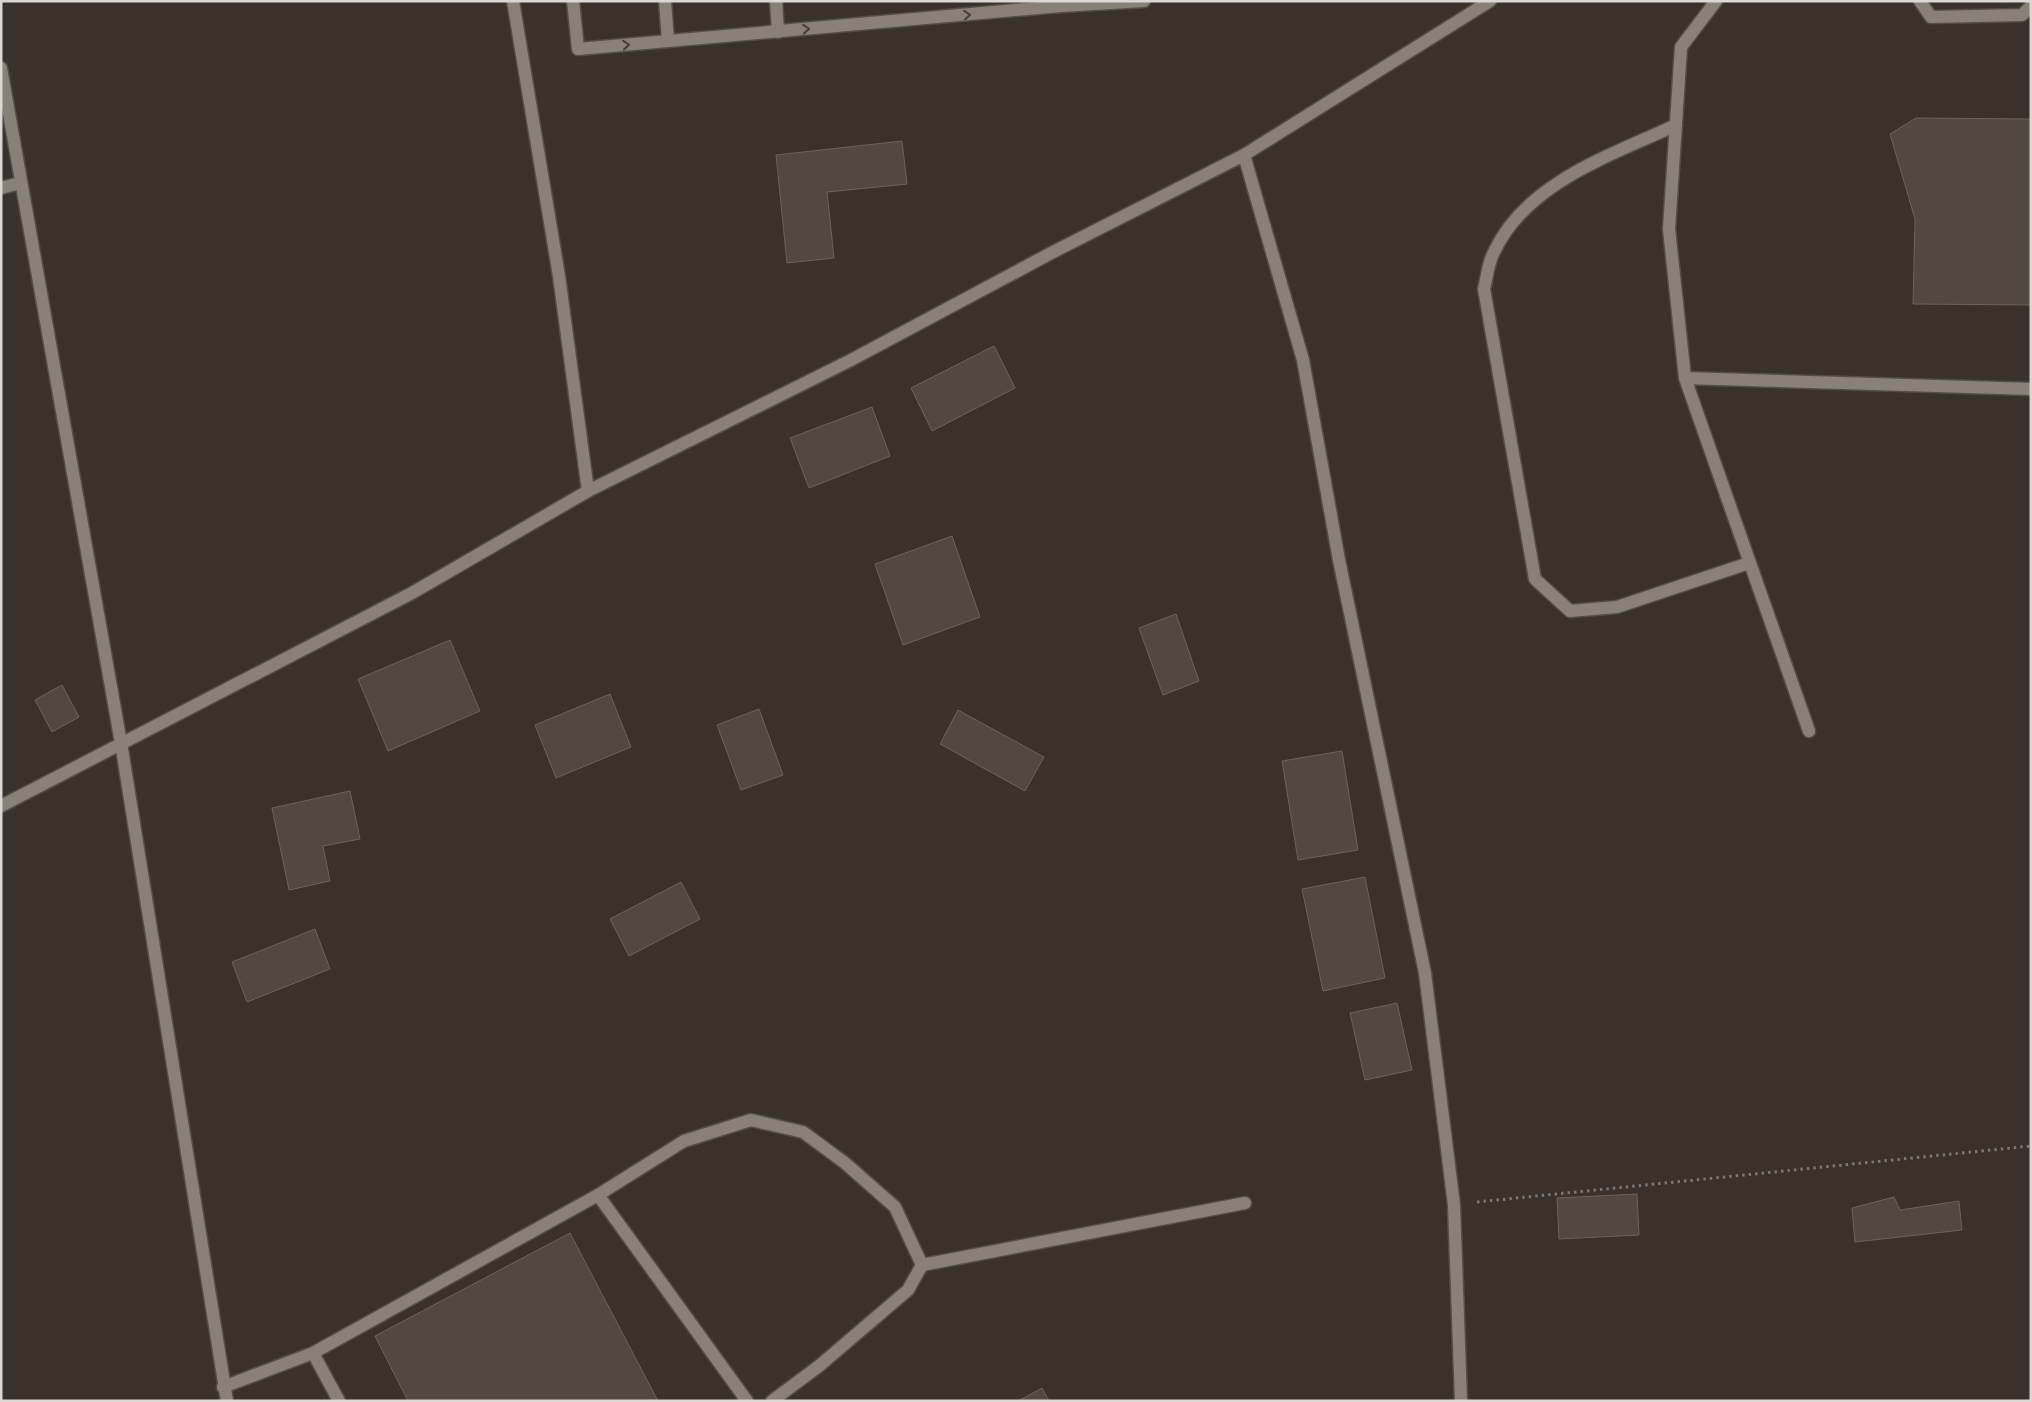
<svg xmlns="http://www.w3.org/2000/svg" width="2032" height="1402" font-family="Manrope,sans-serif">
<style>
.building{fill:#514840;stroke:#6c635b}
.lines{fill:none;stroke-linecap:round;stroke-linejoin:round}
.service-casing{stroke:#554e48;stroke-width:15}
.minor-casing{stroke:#554e48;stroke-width:15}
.tertiary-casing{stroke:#554e48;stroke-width:15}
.path{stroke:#7d7670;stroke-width:3;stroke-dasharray:2.5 4;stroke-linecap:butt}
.service{stroke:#898077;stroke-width:12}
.minor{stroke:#898077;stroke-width:12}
.tertiary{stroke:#898077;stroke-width:12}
.oneway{stroke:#453d36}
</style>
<rect width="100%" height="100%" fill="#39312a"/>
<g class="building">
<path d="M 1916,118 L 2031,119 L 2031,305 L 1913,304 L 1915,219 L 1890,134 Z"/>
<path d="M 902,141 L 907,184 L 827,192 L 834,258 L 787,263 L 776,155 Z"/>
<path d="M 994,346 L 1015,388 L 932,431 L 911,388 Z"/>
<path d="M 872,407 L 890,456 L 809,488 L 790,438 Z"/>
<path d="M 952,536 L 980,617 L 903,645 L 875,564 Z"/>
<path d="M 1176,614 L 1199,681 L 1163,695 L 1139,628 Z"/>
<path d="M 450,640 L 480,711 L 388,751 L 358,679 Z"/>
<path d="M 62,685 L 79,717 L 52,732 L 35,700 Z"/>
<path d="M 610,694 L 631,747 L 556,778 L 535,725 Z"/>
<path d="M 759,709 L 783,775 L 741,790 L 717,725 Z"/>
<path d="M 958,710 L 1044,757 L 1025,791 L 940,744 Z"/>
<path d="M 1342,751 L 1358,850 L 1298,860 L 1282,761 Z"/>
<path d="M 350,791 L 360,839 L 323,846 L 330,881 L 289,890 L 272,808 Z"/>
<path d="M 1365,877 L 1385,978 L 1323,991 L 1302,889 Z"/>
<path d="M 681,882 L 700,919 L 629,956 L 610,919 Z"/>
<path d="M 315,929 L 330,969 L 247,1002 L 232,962 Z"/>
<path d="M 1397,1003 L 1412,1070 L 1365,1080 L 1350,1013 Z"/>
<path d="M 1637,1194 L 1639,1235 L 1559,1239 L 1557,1198 Z"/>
<path d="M 1894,1197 L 1900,1210 L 1959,1201 L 1962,1230 L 1855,1242 L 1852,1208 Z"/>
<path d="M 570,1233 L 658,1401 L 408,1401 L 375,1336 Z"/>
<path d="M 1042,1388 L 1049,1401 L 1018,1401 Z"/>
</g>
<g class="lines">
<g class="service-casing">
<g id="service">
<path d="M 573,1 L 578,49 L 1061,6 L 1144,1"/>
<path d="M 665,1 L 668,41"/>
<path d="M 776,1 L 778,32"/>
<path d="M 1716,1 L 1681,47 L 1669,229 L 1685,378 L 1809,731"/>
<path d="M 1920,1 L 1931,17 L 2022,15 L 2031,6"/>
<path d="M 1676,125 C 1610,156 1527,182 1494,252 C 1488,263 1487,277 1484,289 L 1535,579 L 1570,611 L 1617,607 L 1749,563"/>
<path d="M 1,188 L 20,183"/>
<path d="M 1685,378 L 2031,389"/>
<path d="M 598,1195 L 747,1401"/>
<path d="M 313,1353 L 339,1401"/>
<path d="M 223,1387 L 313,1353 L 598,1195 L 684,1141 L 751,1120 L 803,1132 L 845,1163 L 895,1207 L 922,1265 L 1245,1203"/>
<path d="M 772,1401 L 819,1366 L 908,1290 L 922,1265"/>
</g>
</g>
<g class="minor-casing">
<g id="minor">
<path d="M 513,1 L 559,276 L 588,491"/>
<path d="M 1244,155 L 1303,360 L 1339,560 L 1425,973 L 1454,1205 L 1461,1401"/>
<path d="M 1,806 L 412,593 L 588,491 L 851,360 L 1055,251 L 1244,155 L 1490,1"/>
</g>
</g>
<g class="tertiary-casing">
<path id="tertiary" d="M 1,68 L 121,743 L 227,1401"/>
</g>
<path class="path" d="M 1477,1202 L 2031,1146"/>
<use href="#service" class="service"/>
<use href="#minor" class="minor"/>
<use href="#tertiary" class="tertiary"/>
</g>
<defs><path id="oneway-chevron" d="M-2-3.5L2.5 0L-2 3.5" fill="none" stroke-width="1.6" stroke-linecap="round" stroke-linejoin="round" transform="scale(1.25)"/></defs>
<g class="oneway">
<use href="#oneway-chevron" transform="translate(967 15) rotate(-5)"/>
<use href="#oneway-chevron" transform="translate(806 29) rotate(-5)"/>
<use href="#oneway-chevron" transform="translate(626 45) rotate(-5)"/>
</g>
<rect width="2032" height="1402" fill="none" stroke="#dcd7d2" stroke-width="5"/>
</svg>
